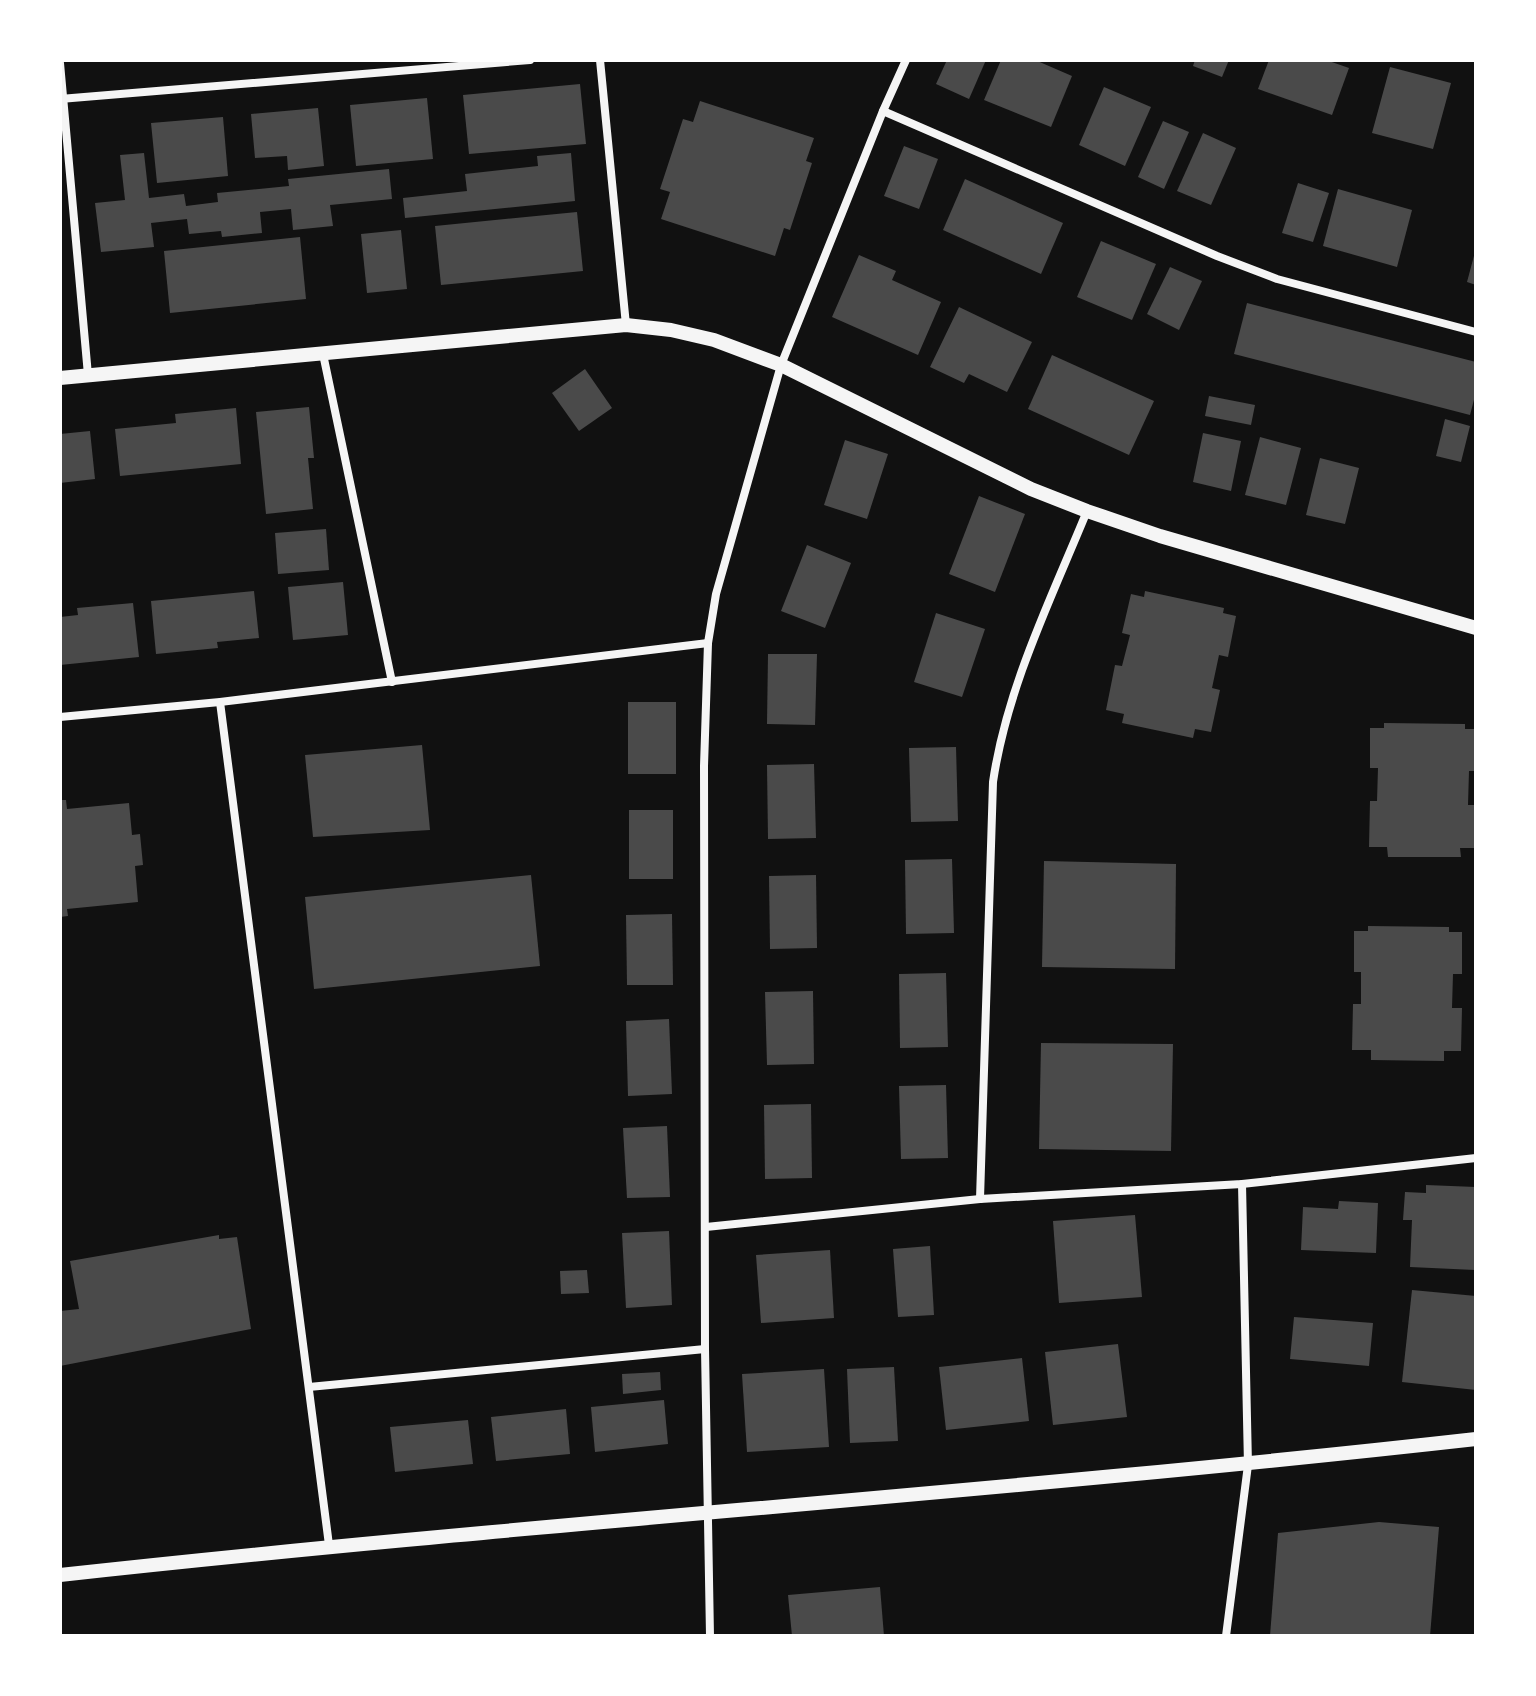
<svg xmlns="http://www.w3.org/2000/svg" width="1536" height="1696" font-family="'Open Sans',sans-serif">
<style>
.building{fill:#4a4a4a}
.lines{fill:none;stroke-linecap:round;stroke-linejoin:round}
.minor{stroke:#f5f5f5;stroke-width:8}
.tertiary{stroke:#f5f5f5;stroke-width:14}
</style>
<rect width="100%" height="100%" fill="#111"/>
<g class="building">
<path d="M 947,60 L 986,60 L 969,99 L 936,84 Z"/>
<path d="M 1001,60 L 1035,60 L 1072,76 L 1051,127 L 984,100 Z"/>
<path d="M 1195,60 L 1229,60 L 1222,77 L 1193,66 Z"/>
<path d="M 1269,60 L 1326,60 L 1349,68 L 1332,115 L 1258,89 Z"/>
<path d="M 1390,67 L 1451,83 L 1433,149 L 1372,133 Z"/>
<path d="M 580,84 L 586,144 L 469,154 L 463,95 Z"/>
<path d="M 1104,87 L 1151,107 L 1125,166 L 1079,145 Z"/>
<path d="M 427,98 L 433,159 L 356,166 L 350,105 Z"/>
<path d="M 700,101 L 814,138 L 806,161 L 812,163 L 790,230 L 784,228 L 775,256 L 661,219 L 670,192 L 660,189 L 683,119 L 693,122 Z"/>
<path d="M 318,108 L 324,166 L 288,170 L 287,156 L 255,158 L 251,114 Z"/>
<path d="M 223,117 L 228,176 L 157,183 L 151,123 Z"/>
<path d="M 1163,121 L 1189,132 L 1164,189 L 1138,177 Z"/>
<path d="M 1203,133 L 1236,148 L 1211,205 L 1177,191 Z"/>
<path d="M 904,146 L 938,159 L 919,209 L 884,196 Z"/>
<path d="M 144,153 L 149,198 L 184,194 L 186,206 L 218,202 L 217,193 L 289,186 L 288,179 L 389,169 L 392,199 L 330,205 L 333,226 L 293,230 L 291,209 L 260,212 L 262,233 L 222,237 L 221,231 L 189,234 L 187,219 L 151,223 L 154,247 L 101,252 L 95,203 L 125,200 L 120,155 Z"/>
<path d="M 571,153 L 575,201 L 405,218 L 403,198 L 467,191 L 465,174 L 538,166 L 537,156 Z"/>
<path d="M 965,179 L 1063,223 L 1041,274 L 943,230 Z"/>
<path d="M 1298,183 L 1329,193 L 1313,242 L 1282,233 Z"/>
<path d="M 1338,189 L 1412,210 L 1397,267 L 1323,246 Z"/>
<path d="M 577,212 L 583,271 L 441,285 L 435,226 Z"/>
<path d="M 401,230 L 407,289 L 367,293 L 361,234 Z"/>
<path d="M 300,237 L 306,299 L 170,313 L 164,251 Z"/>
<path d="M 1101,241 L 1156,264 L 1132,320 L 1077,297 Z"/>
<path d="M 1475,252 L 1476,253 L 1476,285 L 1467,282 Z"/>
<path d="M 859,255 L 896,271 L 892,280 L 941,302 L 918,355 L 832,317 Z"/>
<path d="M 1170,267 L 1202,281 L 1179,330 L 1147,314 Z"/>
<path d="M 1247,303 L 1476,362 L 1476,392 L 1470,415 L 1234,354 Z"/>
<path d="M 959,307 L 1032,342 L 1007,392 L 969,374 L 964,383 L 930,367 Z"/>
<path d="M 1052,355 L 1154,401 L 1129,455 L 1028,409 Z"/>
<path d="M 585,369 L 612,408 L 579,431 L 552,393 Z"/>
<path d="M 1209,396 L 1255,405 L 1251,425 L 1205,416 Z"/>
<path d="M 309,407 L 314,458 L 308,458 L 313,509 L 266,514 L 256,412 Z"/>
<path d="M 236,408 L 241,464 L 120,476 L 115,429 L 176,423 L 175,414 Z"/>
<path d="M 1445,419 L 1470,426 L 1461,462 L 1436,456 Z"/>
<path d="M 90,431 L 95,479 L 60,483 L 60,434 Z"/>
<path d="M 1203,433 L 1241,441 L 1231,491 L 1193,482 Z"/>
<path d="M 1260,437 L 1301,448 L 1286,505 L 1245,495 Z"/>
<path d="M 845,440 L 888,454 L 867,519 L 824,505 Z"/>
<path d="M 1320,458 L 1359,468 L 1345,524 L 1306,515 Z"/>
<path d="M 979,496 L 1025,514 L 995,592 L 949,574 Z"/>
<path d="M 326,529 L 329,570 L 278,574 L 275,533 Z"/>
<path d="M 807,545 L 851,563 L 825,628 L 781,611 Z"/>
<path d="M 343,582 L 348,635 L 293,640 L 288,587 Z"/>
<path d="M 254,591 L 259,638 L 217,642 L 218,648 L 156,654 L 151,601 Z"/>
<path d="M 1145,591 L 1224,608 L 1223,613 L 1236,616 L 1228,657 L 1219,655 L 1212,688 L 1220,690 L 1211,732 L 1195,729 L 1193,738 L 1122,723 L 1124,714 L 1106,710 L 1115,665 L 1122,666 L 1130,635 L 1122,633 L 1131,594 L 1144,597 Z"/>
<path d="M 133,603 L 139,657 L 60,665 L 60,617 L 78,615 L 77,608 Z"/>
<path d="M 936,613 L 985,629 L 962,697 L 914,682 Z"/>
<path d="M 768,654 L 817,654 L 815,725 L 767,724 Z"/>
<rect x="628" y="702" width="48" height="72"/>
<path d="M 1384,723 L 1465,724 L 1465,729 L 1476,729 L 1476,771 L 1469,771 L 1468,805 L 1476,805 L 1476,848 L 1460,848 L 1461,857 L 1388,857 L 1387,847 L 1369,847 L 1370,801 L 1377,801 L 1378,768 L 1370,768 L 1370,728 L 1384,728 Z"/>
<path d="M 422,745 L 430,830 L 313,837 L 305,755 Z"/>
<path d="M 956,747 L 958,821 L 911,822 L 909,748 Z"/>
<path d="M 814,764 L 816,838 L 768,839 L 767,765 Z"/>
<path d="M 60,800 L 66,800 L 67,809 L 129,803 L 132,835 L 140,834 L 143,865 L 135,866 L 138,902 L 67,909 L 68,916 L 60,917 Z"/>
<rect x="629" y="810" width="44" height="69"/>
<path d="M 952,859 L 954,933 L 906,934 L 905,860 Z"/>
<path d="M 1044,861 L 1176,864 L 1175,969 L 1042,967 Z"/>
<path d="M 531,875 L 540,966 L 314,989 L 305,897 Z"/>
<path d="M 816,875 L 817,948 L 770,949 L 769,876 Z"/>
<path d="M 672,914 L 673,985 L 627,985 L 626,915 Z"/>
<path d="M 1368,926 L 1449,927 L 1449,932 L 1462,932 L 1462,974 L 1453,974 L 1452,1008 L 1462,1008 L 1461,1051 L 1444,1051 L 1444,1061 L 1371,1060 L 1371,1050 L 1352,1050 L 1353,1004 L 1361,1004 L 1361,972 L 1354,972 L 1354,931 L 1368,931 Z"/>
<path d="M 946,973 L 948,1047 L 900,1048 L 899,974 Z"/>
<path d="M 813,991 L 814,1064 L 767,1065 L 765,992 Z"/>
<path d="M 669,1019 L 672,1094 L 628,1096 L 626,1021 Z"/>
<path d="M 1041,1043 L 1173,1044 L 1171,1151 L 1039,1149 Z"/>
<path d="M 946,1085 L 948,1158 L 901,1159 L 899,1086 Z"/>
<path d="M 811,1104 L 812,1178 L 765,1179 L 764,1105 Z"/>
<path d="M 667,1126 L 670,1197 L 627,1198 L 623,1128 Z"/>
<path d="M 1426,1185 L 1476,1187 L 1475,1270 L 1410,1267 L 1412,1220 L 1403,1220 L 1405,1192 L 1426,1193 Z"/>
<path d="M 1339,1201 L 1378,1203 L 1376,1253 L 1301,1250 L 1303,1207 L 1338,1209 Z"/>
<path d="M 1135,1215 L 1142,1297 L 1059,1303 L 1053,1221 Z"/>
<path d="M 669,1231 L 672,1305 L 626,1308 L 622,1233 Z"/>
<path d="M 219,1235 L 219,1239 L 237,1237 L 251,1329 L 60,1366 L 60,1311 L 79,1309 L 70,1261 Z"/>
<path d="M 930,1246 L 934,1315 L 898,1317 L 893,1249 Z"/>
<path d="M 830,1250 L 834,1318 L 761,1323 L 756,1255 Z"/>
<path d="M 587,1270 L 589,1293 L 561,1294 L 560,1271 Z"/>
<path d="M 1412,1290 L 1476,1296 L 1476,1390 L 1402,1382 Z"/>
<path d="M 1294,1317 L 1373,1323 L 1369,1366 L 1290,1359 Z"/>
<path d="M 1118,1344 L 1127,1417 L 1053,1425 L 1045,1352 Z"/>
<path d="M 1022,1358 L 1029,1421 L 946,1430 L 939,1367 Z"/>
<path d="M 894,1367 L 898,1441 L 850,1443 L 847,1369 Z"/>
<path d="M 824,1369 L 829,1447 L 747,1452 L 742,1374 Z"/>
<path d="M 660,1372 L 661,1390 L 623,1394 L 622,1374 Z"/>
<path d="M 664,1400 L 668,1444 L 595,1452 L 591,1407 Z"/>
<path d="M 566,1409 L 570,1454 L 496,1461 L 491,1417 Z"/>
<path d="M 468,1420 L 473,1464 L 395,1472 L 390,1427 Z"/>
<path d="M 1379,1522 L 1439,1527 L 1430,1636 L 1270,1636 L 1278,1533 Z"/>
<path d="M 880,1587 L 884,1636 L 792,1636 L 788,1595 Z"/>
</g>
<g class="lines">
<g class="minor">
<path d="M 600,60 L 626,325"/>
<path d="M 60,63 L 88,375"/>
<path d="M 60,99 L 530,60"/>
<path d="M 883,111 L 1217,256 L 1277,279 L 1476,332"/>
<path d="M 323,354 L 392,682"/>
<path d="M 220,702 L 329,1545"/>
<path d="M 60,717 L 220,702 L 708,643"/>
<path d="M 980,1199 L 993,782 C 1007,687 1051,599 1087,511"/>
<path d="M 706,1227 L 980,1199 L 1242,1184 L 1476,1158"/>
<path d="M 309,1387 L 705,1349"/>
<path d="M 710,1636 L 705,1349 L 704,766 L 708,643 L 716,594 L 781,365 L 883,111 L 906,60"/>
<path d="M 1226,1636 L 1248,1465 L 1242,1184"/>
</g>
<g class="tertiary">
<path d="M 60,378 L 626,325 L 671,330 L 714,340 L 781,365 L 1031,489 L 1087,511 L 1160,536 L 1476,628"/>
<path d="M 60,1575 C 531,1523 1005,1492 1476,1439"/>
</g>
</g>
<rect width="1536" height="1696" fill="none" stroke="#ffffff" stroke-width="124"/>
</svg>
